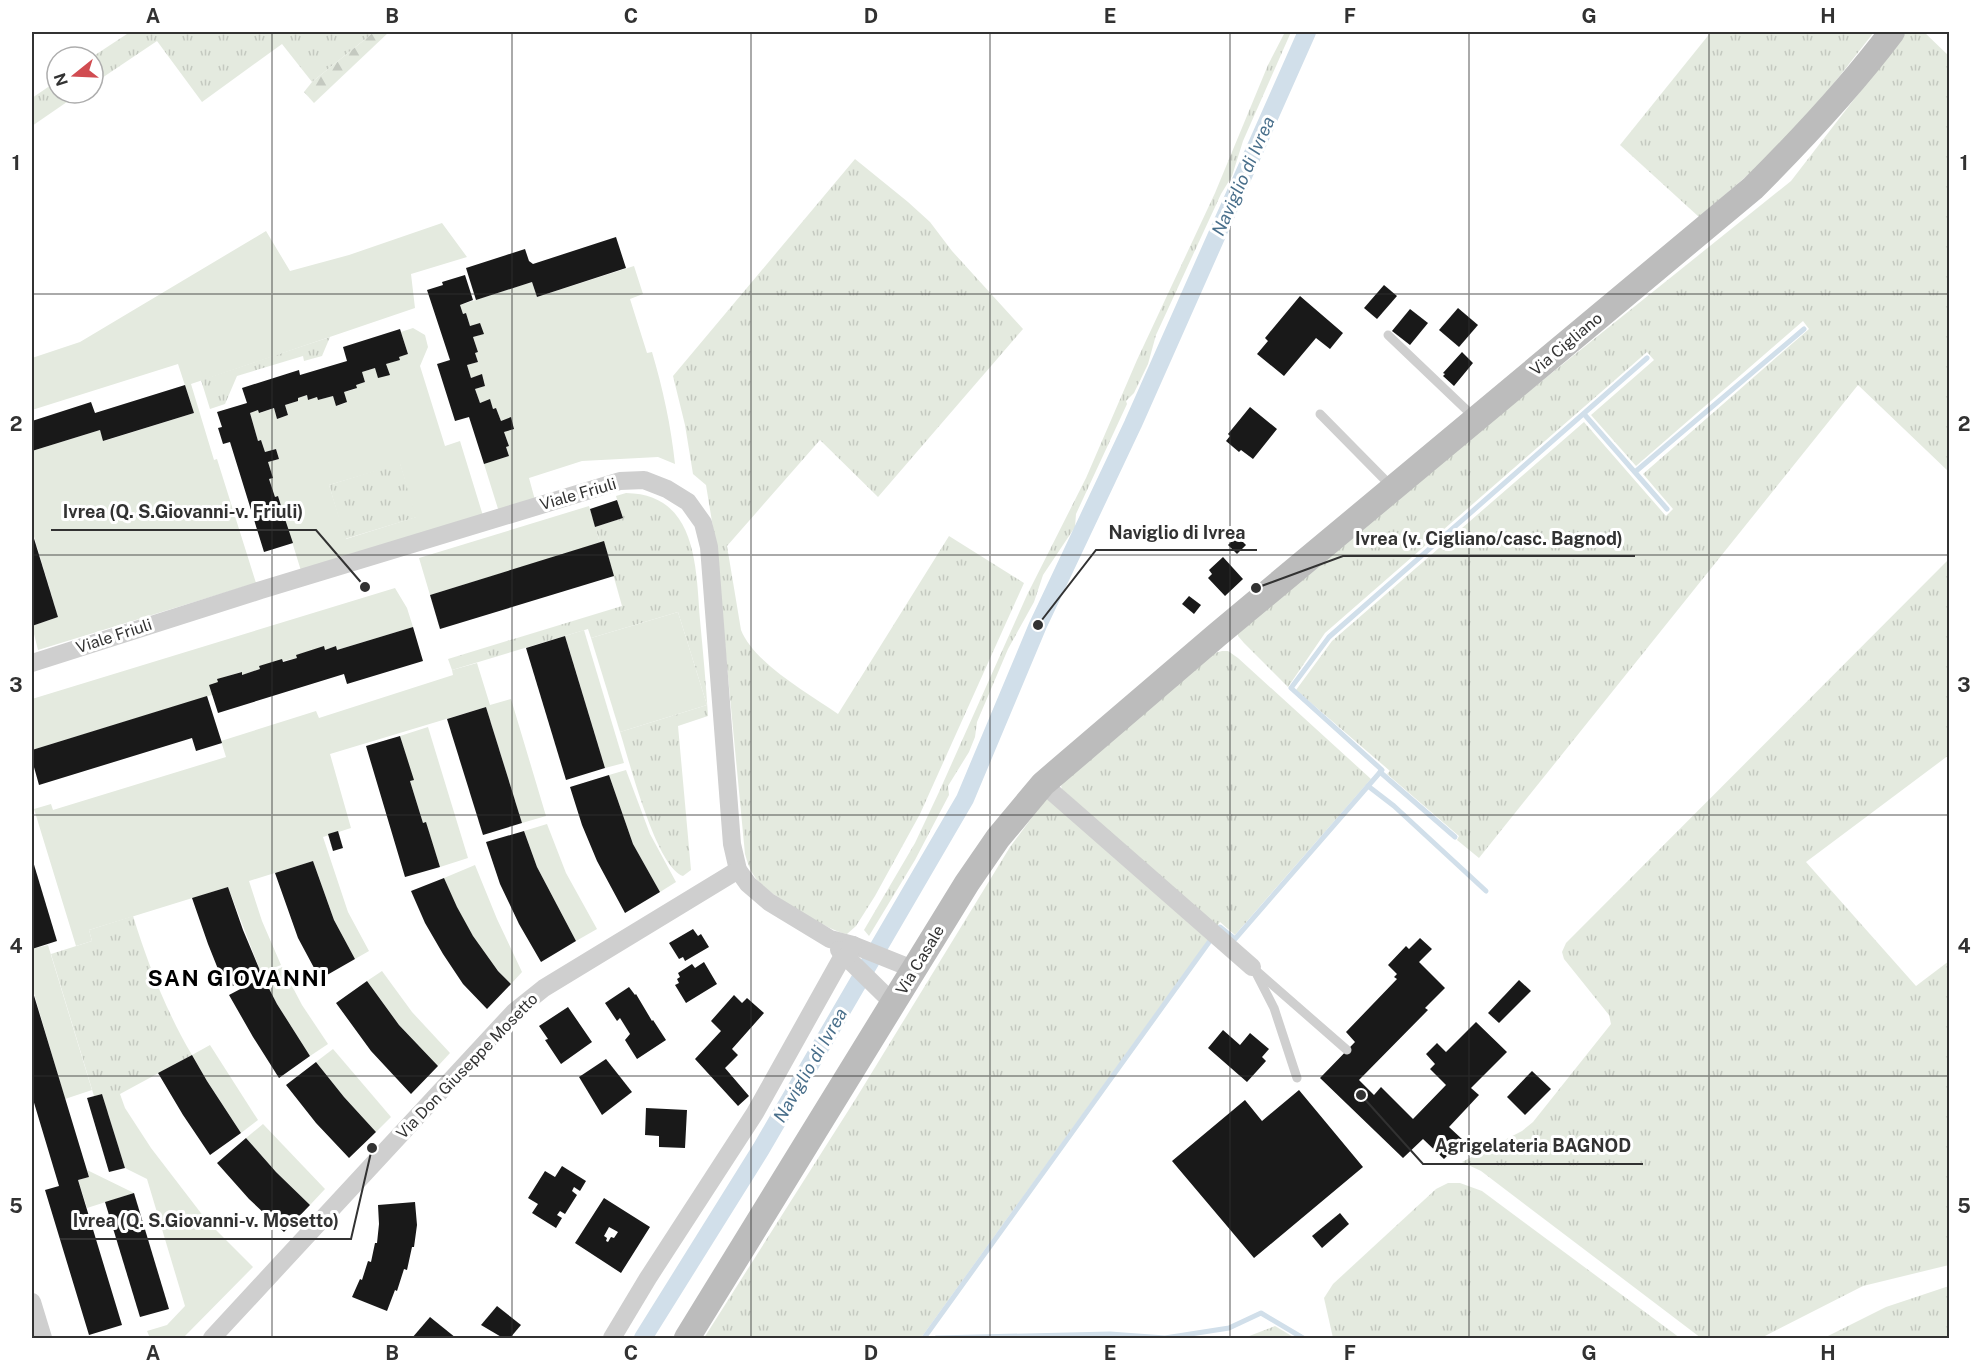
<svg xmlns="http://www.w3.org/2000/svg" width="1981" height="1370" font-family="'Public Sans',sans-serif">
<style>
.grass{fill:url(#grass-tufts)}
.forest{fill:url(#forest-firs)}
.garden{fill:#e4eadf;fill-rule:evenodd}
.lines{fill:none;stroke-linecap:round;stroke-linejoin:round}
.stream{stroke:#d1dfea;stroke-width:5}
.canal{stroke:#d1dfea;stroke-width:18}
.building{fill:#191919;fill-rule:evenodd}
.service{stroke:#cfcfcf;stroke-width:9}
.minor{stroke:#cfcfcf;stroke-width:18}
.secondary{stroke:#bcbcbc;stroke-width:26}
.grid{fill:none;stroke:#323232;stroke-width:1.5;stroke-opacity:0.55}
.labels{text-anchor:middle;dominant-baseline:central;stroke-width:6;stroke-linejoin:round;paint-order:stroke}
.street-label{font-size:16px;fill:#323232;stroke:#fff}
.water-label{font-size:18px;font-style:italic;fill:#496f8b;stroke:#fff}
.district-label{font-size:22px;font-weight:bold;letter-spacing:1.5px;fill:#000;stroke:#fff}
.leader{fill:none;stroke:#323232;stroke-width:2}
.callout-dot{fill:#323232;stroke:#fff;stroke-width:2}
.callout-label{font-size:18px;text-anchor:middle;font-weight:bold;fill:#323232;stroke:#fff;stroke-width:6;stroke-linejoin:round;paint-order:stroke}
.neatline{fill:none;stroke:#323232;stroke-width:2}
.grid-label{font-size:20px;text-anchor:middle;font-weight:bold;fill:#323232}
</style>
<defs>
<pattern id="grass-tufts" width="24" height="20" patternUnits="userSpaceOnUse" patternTransform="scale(1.5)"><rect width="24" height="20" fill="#e4eadf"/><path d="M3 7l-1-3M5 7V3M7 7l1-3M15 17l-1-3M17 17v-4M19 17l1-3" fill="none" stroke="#c4c9c0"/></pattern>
<pattern id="forest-firs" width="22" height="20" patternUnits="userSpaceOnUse" patternTransform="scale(1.5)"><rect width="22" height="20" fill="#e4eadf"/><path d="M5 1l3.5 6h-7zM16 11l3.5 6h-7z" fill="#c4c9c0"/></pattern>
</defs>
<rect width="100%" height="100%" fill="#fff"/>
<g class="grass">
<path d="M 130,32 L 374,32 L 312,82 L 282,44 L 202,102 L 157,41 L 93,84 L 92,57 Z"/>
<path d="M 1285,32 L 1291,32 L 1243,141 L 1232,176 L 1221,194 L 1156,335 L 1148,364 L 1134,393 L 1126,401 L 1127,404 L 1076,514 L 1075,527 L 1043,575 L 1034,602 L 1008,649 L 977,722 L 975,737 L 969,752 L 948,786 L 949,795 L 915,860 L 869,936 L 864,930 L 915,843 L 939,792 L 1027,595 L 1086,478 L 1137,360 L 1215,193 L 1268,65 Z"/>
<path d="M 1711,32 L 1874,32 L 1824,96 L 1770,156 L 1699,217 L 1620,145 Z"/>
<path d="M 1906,32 L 1924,32 L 1949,56 L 1949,472 L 1858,385 L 1479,858 L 1457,840 L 1459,836 L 1387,774 L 1390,771 L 1296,690 L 1332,641 L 1584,422 L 1666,516 L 1673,509 L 1643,474 L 1809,329 L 1803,321 L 1636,466 L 1591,415 L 1654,360 L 1647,352 L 1325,633 L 1288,687 L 1244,643 L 1238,636 L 1238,628 L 1341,542 L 1791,181 Z"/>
<path d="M 57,81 L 57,93 L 80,93 L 32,126 L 32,98 Z"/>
<path d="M 855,159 L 908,202 L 930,222 L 952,251 L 1023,329 L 878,497 L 820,440 L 727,546 L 741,630 C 754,663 808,693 838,714 L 949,536 L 1024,583 L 920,814 L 875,896 L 856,926 L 847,934 C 832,933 771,895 760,883 C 752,875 748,865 745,854 L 715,540 L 706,485 L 693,474 L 685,425 L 673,376 Z"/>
<path d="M 330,337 L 322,356 L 304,361 L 303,356 L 237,376 L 225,404 L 210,409 L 201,380 Z"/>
<path d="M 400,463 L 417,517 L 345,539 L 329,485 Z"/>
<path d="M 626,493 C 697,494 696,567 700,620 C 703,652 706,684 708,716 L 678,726 L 691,870 L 683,876 C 656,867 629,760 620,732 L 707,705 L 678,612 L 591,638 L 588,629 L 452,670 L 448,659 L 622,606 L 604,542 L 600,543 L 595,527 L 623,518 L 616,496 Z"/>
<path d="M 1949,559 L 1949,755 L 1806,862 L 1916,986 L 1949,961 L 1949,1265 L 1863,1286 L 1761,1338 L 1701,1338 L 1481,1171 L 1462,1162 L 1522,1131 L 1533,1122 L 1611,1024 L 1609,1015 L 1564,959 L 1562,952 L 1566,943 Z"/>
<path d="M 1222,651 L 1228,651 L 1238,658 L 1371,779 L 1235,935 L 1220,922 L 1216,928 L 1062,789 L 1061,786 L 1071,773 L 1207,655 Z"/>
<path d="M 1048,799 L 1209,939 L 921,1338 L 704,1338 L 855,1100 L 1010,847 L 1045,800 Z"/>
<path d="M 133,916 C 148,964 166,1011 192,1055 L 120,1094 L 102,1094 L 94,1096 L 51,954 L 92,941 L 89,930 Z"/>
<path d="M 1448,1183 L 1460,1183 L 1482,1191 L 1680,1338 L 1333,1338 L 1324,1298 L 1333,1284 L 1436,1189 Z"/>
<path d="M 1949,1286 L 1949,1338 L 1824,1338 L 1886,1307 Z"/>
<path d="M 1275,1326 L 1295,1338 L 1244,1338 Z"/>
</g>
<path class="forest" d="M 374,32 L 389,32 L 314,103 L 304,92 L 312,82 Z"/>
<g class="garden">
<path d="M 442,223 L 467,257 L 411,274 L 415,308 L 191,384 L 214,460 L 217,459 L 256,583 L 38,650 L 32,626 L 58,617 L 32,530 L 32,451 L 100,430 L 104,441 L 194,413 L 178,364 L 32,410 L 32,358 L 80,342 L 266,231 L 290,271 L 349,255 Z"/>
<path d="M 634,266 L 643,294 L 630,299 L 647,353 L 652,352 C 663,389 671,426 675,464 L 658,457 L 582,461 L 529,478 L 535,500 L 499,512 L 484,464 L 509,456 L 506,447 L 509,446 L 504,432 L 514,428 L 511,418 L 501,421 L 496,408 L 493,409 L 490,400 L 480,403 L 475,389 L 485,386 L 482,375 L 471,378 L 467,365 L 478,362 L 475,353 L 478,352 L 473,337 L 483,334 L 470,326 L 466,313 L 463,314 L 460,305 L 532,282 L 537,297 Z"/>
<path d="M 413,328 L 425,335 L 428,347 L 420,366 L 445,446 L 460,441 L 484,519 L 302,574 L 285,519 L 297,516 L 282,509 L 278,496 L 275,497 L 269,479 L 273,478 L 268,462 L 279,459 L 276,449 L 265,452 L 261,440 L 258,441 L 250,413 L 258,410 L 260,413 L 274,408 L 277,419 L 288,415 L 285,405 L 298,401 L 298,398 L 307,395 L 308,400 L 317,397 L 318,400 L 333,396 L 336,406 L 346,403 L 344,392 L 356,389 L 356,385 L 365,382 L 362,372 L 375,368 L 389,374 L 386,364 L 399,360 L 399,357 L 408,354 L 401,332 ZM 400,464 L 416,517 L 346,539 L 329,485 Z"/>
<path d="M 589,506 L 600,543 L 430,595 L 419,558 Z"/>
<path d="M 395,588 L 407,608 L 413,627 L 337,650 L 336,646 L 325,650 L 324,647 L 297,655 L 297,658 L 259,666 L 260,669 L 242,675 L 241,672 L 218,679 L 218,682 L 212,695 L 32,750 L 32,699 Z"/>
<path d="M 678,612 L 707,705 L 620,732 L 591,638 Z"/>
<path d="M 584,630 L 624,763 L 605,768 L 565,636 Z"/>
<path d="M 477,663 L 490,705 L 511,699 L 546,816 L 522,823 L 486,707 L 330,754 L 351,828 L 323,837 L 348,912 L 369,951 L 355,959 L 334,920 L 313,861 L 249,881 L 262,921 L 281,965 L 261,973 L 228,887 L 89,930 L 92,941 L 76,946 L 34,809 L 51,804 L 53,810 L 226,757 L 221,741 L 316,711 L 319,718 L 453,675 L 452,670 Z"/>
<path d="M 428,727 L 468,858 L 440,867 L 426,823 L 423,823 L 410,781 L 413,780 L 400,736 Z"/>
<path d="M 626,770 L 650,834 L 676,882 L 660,892 L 633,844 L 609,775 Z"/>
<path d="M 547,824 L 566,873 L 597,929 L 576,941 L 537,867 L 524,831 Z"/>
<path d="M 475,865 L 497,919 L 522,972 L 511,984 C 481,955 459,916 444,878 Z"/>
<path d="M 48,945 L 92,1090 L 65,1099 L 32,987 L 32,949 Z"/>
<path d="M 282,967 L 302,1005 L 328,1044 L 310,1056 L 277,1004 L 263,977 Z"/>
<path d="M 382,971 L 412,1012 L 450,1053 L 438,1066 L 399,1025 L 367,981 Z"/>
<path d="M 210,1045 L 258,1120 L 241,1133 L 207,1081 L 192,1055 Z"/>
<path d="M 333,1049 L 391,1117 L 376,1132 L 344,1097 L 316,1062 Z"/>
<path d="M 102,1094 L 120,1094 L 125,1108 L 151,1148 L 207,1221 L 253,1267 L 183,1338 L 150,1338 L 147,1331 L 167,1325 L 185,1306 L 147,1179 L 125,1168 Z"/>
<path d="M 263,1124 L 325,1189 L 310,1205 L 276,1172 L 246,1138 Z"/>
<path d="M 87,1170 L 134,1193 L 87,1208 L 78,1180 L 89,1177 Z"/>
</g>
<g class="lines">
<g class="stream">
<path d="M 1584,414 L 1667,509"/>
<path d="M 1635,472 L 1804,329"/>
<path d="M 1380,772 L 1455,837"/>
<path d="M 1368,786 L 1394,806 L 1486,891"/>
<path d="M 1218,931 L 1220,927 L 1235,939 L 1382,770 L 1291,688 L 1329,637 L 1647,358"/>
<path d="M 924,1338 L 1212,938"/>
<path d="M 936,1338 L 1110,1334 L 1165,1338 L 1229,1328 L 1261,1313 L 1303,1338"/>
</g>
<path class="canal" d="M 643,1338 L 761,1149 L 965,799 L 1038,625 L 1133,424 L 1307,32"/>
</g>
<g class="building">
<path d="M 616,237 L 626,268 L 537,297 L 532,282 L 476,300 L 466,268 L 525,249 L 529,261 L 533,264 Z"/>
<path d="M 465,275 L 473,300 L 460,305 L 463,314 L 466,313 L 470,326 L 480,323 L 484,334 L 473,337 L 478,352 L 475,353 L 478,362 L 467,365 L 471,378 L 482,374 L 485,386 L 475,389 L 480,403 L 490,399 L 493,409 L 496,408 L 501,421 L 511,417 L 514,429 L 504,432 L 509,446 L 506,447 L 509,456 L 484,464 L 469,417 L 455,421 L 437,364 L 450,360 L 427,290 L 443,285 L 442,282 Z"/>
<path d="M 1384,285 L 1397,296 L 1377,319 L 1364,308 Z"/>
<path d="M 1300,296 L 1343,333 L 1330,349 L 1316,338 L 1284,376 L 1257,354 L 1268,341 L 1265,338 Z"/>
<path d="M 1458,308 L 1478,325 L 1459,347 L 1439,330 Z"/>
<path d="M 1410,309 L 1428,323 L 1410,345 L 1392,331 Z"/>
<path d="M 400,329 L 408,354 L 399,357 L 400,360 L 386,364 L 390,375 L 378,378 L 375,368 L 362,372 L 365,382 L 356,385 L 357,388 L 344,392 L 347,402 L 336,406 L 333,396 L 318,400 L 317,397 L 308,400 L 307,395 L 298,398 L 298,401 L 285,405 L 288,415 L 277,419 L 274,408 L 259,413 L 258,410 L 250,413 L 258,441 L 261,440 L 265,452 L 276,449 L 279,459 L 268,462 L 273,478 L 269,479 L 275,497 L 278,496 L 282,509 L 294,505 L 297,516 L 285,519 L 293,543 L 264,552 L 230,442 L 223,444 L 218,428 L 222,427 L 217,412 L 247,403 L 242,388 L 299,370 L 300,375 L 347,361 L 343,347 Z"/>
<path d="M 1462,352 L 1473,363 L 1454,386 L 1443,376 L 1445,374 L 1443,373 Z"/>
<path d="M 185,385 L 194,413 L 103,441 L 100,430 L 32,451 L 32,421 L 91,402 L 95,413 Z"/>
<path d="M 1250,407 L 1277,429 L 1253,459 L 1241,450 L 1239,452 L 1226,441 L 1230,436 L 1228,434 Z"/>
<path d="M 617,500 L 623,518 L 595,527 L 590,509 Z"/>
<path d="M 32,532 L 58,617 L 32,626 Z"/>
<path d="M 1237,536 L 1246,545 L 1237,554 L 1228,545 Z"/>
<path d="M 604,541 L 614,576 L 440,629 L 430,595 Z"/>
<path d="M 1223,557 L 1243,579 L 1225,596 L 1208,578 L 1212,574 L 1209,570 Z"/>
<path d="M 1189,596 L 1201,605 L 1194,614 L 1182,604 Z"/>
<path d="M 413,627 L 423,661 L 347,684 L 344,674 L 218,713 L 209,685 L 218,682 L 217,679 L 242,672 L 242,675 L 260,669 L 259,666 L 282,659 L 283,662 L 297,658 L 296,655 L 324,646 L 325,650 L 336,646 L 337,650 Z"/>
<path d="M 565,636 L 605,768 L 566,780 L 526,648 Z"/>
<path d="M 207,696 L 222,743 L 196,751 L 192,738 L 39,785 L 32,760 L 32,750 Z"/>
<path d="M 486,707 L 522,823 L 483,835 L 447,719 Z"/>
<path d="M 400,736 L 414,780 L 410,781 L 423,823 L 426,822 L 440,867 L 405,877 L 366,746 Z"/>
<path d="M 609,775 L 633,844 L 660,892 L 625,913 L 597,861 L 582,825 L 570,787 Z"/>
<path d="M 338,831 L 343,848 L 333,851 L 328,834 Z"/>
<path d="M 524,831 L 537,867 L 576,941 L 541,962 L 519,924 L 500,884 L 486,842 Z"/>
<path d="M 32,858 L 57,941 L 32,949 Z"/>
<path d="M 313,861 L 334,920 L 355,959 L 320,979 L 298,938 L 275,873 Z"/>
<path d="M 444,878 L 457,907 L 473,936 L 498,971 L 511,984 L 487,1009 L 463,984 L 443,954 L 425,923 L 411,891 Z"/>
<path d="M 228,887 L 243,930 L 261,973 L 226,989 L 208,944 L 192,898 Z"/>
<path d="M 693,929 L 698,936 L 701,934 L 709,947 L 685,961 L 683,957 L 679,959 L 669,943 Z"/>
<path d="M 1420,938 L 1432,949 L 1419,962 L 1445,988 L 1425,1008 L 1428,1010 L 1359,1080 L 1374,1095 L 1381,1087 L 1413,1119 L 1446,1085 L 1430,1069 L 1435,1064 L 1426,1054 L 1437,1043 L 1446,1052 L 1476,1022 L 1507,1052 L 1471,1088 L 1479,1095 L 1449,1127 L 1463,1140 L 1444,1159 L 1423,1139 L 1403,1158 L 1320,1078 L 1355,1042 L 1346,1032 L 1397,979 L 1394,977 L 1397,974 L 1388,965 L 1406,946 L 1409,949 Z"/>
<path d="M 704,962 L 717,984 L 686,1003 L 675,985 L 679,983 L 677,979 L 680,977 L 678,973 L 692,964 L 695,968 Z"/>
<path d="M 263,977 L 277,1004 L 310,1056 L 279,1078 L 253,1037 L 229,995 Z"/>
<path d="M 1519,980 L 1531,991 L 1499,1023 L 1488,1013 Z"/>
<path d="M 367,981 L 399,1025 L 438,1066 L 411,1094 L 371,1051 L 336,1003 Z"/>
<path d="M 629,987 L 635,995 L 636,994 L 652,1021 L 653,1020 L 666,1040 L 637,1059 L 625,1040 L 630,1034 L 620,1018 L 617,1021 L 605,1003 Z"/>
<path d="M 32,989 L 89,1177 L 78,1180 L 122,1325 L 89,1335 L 45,1190 L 59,1186 L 32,1096 Z"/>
<path d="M 734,995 L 742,1003 L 747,998 L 764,1013 L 732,1049 L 738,1055 L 725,1068 L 749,1096 L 738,1106 L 695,1059 L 721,1031 L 711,1021 Z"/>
<path d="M 568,1007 L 592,1042 L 561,1064 L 545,1040 L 548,1039 L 539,1026 Z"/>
<path d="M 1223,1030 L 1240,1045 L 1250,1033 L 1269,1049 L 1262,1057 L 1266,1061 L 1247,1082 L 1208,1048 Z"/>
<path d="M 192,1055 L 207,1081 L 241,1133 L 210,1155 L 183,1115 L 158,1073 Z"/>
<path d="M 606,1059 L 632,1092 L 602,1115 L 579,1077 Z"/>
<path d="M 316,1062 L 344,1097 L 376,1132 L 349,1158 L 316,1123 L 286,1085 Z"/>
<path d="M 1532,1071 L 1551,1089 L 1525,1115 L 1507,1097 Z"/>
<path d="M 1299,1090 L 1363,1167 L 1254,1258 L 1172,1161 L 1245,1100 L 1262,1121 Z"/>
<path d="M 102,1094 L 125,1168 L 109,1172 L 87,1098 Z"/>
<path d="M 646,1108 L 687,1110 L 685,1148 L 659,1147 L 659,1136 L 645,1135 Z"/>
<path d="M 246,1138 L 276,1172 L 310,1205 L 284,1232 L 249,1199 L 217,1163 Z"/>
<path d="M 562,1166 L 586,1181 L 580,1191 L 574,1187 L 572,1191 L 577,1195 L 565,1214 L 560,1211 L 557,1215 L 562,1218 L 556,1228 L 532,1213 L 538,1204 L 528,1198 L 545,1171 L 555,1177 Z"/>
<path d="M 134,1193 L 169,1309 L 140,1317 L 105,1202 Z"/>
<path d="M 604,1198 L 650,1227 L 621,1273 L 575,1243 ZM 609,1227 L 618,1232 L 614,1238 L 611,1237 L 608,1242 L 606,1241 L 607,1238 L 604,1236 Z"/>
<path d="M 415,1202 L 417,1225 L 414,1247 L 412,1247 L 407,1270 L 404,1269 L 397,1291 L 395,1290 L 387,1311 L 352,1297 L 360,1279 L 362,1280 L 368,1261 L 371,1262 L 375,1243 L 377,1243 L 379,1224 L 378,1205 Z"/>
<path d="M 1340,1213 L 1349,1224 L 1322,1248 L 1312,1236 Z"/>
<path d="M 497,1306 L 521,1325 L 510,1338 L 503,1338 L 481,1325 Z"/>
<path d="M 430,1317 L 456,1338 L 412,1338 Z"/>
</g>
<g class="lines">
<g class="service">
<path d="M 1388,335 L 1474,417"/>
<path d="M 1320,414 L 1391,486"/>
<path d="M 1252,967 L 1347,1050"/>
<path d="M 1255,971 L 1274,1008 L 1297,1078"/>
</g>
<g class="minor">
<path d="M 32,663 L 261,590 L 620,481 L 644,480 L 667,489 L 688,502 L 703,523 L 709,547 L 732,844 L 738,870 L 748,884 L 769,902 L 830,939 L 853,945 L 913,969"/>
<path d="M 1043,784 L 1252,967"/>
<path d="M 839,950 L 893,1003"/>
<path d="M 32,1302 L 43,1338"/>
<path d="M 212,1338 L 514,1012 L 544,988 L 738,870"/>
<path d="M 612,1338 L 648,1278 L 755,1113 L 840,961 L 846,958 L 853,945"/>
</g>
<path class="secondary" d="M 687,1338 L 967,883 L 998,838 L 1043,784 L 1217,635 L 1753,188 C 1803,138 1850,88 1892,32"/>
</g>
<path class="grid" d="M 272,32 L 272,1338M 512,32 L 512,1338M 751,32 L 751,1338M 990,32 L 990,1338M 1230,32 L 1230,1338M 1469,32 L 1469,1338M 1709,32 L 1709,1338M 32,294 L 1950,294M 32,555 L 1950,555M 32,815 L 1950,815M 32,1076 L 1950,1076"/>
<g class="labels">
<g class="street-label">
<text transform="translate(1566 344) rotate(-40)">Via Cigliano</text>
<text transform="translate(578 494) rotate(-16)">Viale Friuli</text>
<text transform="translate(114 636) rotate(-18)">Viale Friuli</text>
<text transform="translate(920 960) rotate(-59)">Via Casale</text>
<text transform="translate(467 1066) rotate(-46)">Via Don Giuseppe Mosetto</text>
</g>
<g class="water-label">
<text transform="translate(1243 176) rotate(-66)">Naviglio di Ivrea</text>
<text transform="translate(810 1065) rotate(-60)">Naviglio di Ivrea</text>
</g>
<g class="district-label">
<text x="238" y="978">SAN GIOVANNI</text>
</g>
</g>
<path class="leader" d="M365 587L316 530H51M1038 625L1096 550H1257M1256 588L1343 556H1635M1361 1095L1423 1164H1643M372 1148L351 1239H60"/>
<g class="callout-dot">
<circle cx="365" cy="587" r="6"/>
<circle cx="1038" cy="625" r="6"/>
<circle cx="1256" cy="588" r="6"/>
<circle cx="1361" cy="1095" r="6"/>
<circle cx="372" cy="1148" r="6"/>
</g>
<g class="callout-label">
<text x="183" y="518">Ivrea (Q. S.Giovanni-v. Friuli)</text>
<text x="1177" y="539">Naviglio di Ivrea</text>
<text x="1489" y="545">Ivrea (v. Cigliano/casc. Bagnod)</text>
<text x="1533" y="1152">Agrigelateria BAGNOD</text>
<text x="206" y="1227">Ivrea (Q. S.Giovanni-v. Mosetto)</text>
</g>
<rect width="1981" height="1370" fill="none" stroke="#ffffff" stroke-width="66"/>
<g transform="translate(75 75) rotate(252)"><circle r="28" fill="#ffffff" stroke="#adadad" stroke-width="1.5"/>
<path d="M0-4.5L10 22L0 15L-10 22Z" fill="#d14c51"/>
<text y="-9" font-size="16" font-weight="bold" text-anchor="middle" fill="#323232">N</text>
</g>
<rect x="33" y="33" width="1915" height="1304" class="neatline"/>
<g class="grid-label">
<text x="153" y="23">A</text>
<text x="392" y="23">B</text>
<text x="631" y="23">C</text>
<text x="871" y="23">D</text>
<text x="1110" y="23">E</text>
<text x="1350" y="23">F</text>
<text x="1589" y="23">G</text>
<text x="1828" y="23">H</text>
<text x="16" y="170">1</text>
<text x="1964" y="170">1</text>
<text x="16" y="431">2</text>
<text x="1964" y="431">2</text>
<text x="16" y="692">3</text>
<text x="1964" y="692">3</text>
<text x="16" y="953">4</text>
<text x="1964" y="953">4</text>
<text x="16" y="1213">5</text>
<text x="1964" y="1213">5</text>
<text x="153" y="1360">A</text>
<text x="392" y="1360">B</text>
<text x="631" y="1360">C</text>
<text x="871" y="1360">D</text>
<text x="1110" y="1360">E</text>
<text x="1350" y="1360">F</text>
<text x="1589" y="1360">G</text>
<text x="1828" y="1360">H</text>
</g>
</svg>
